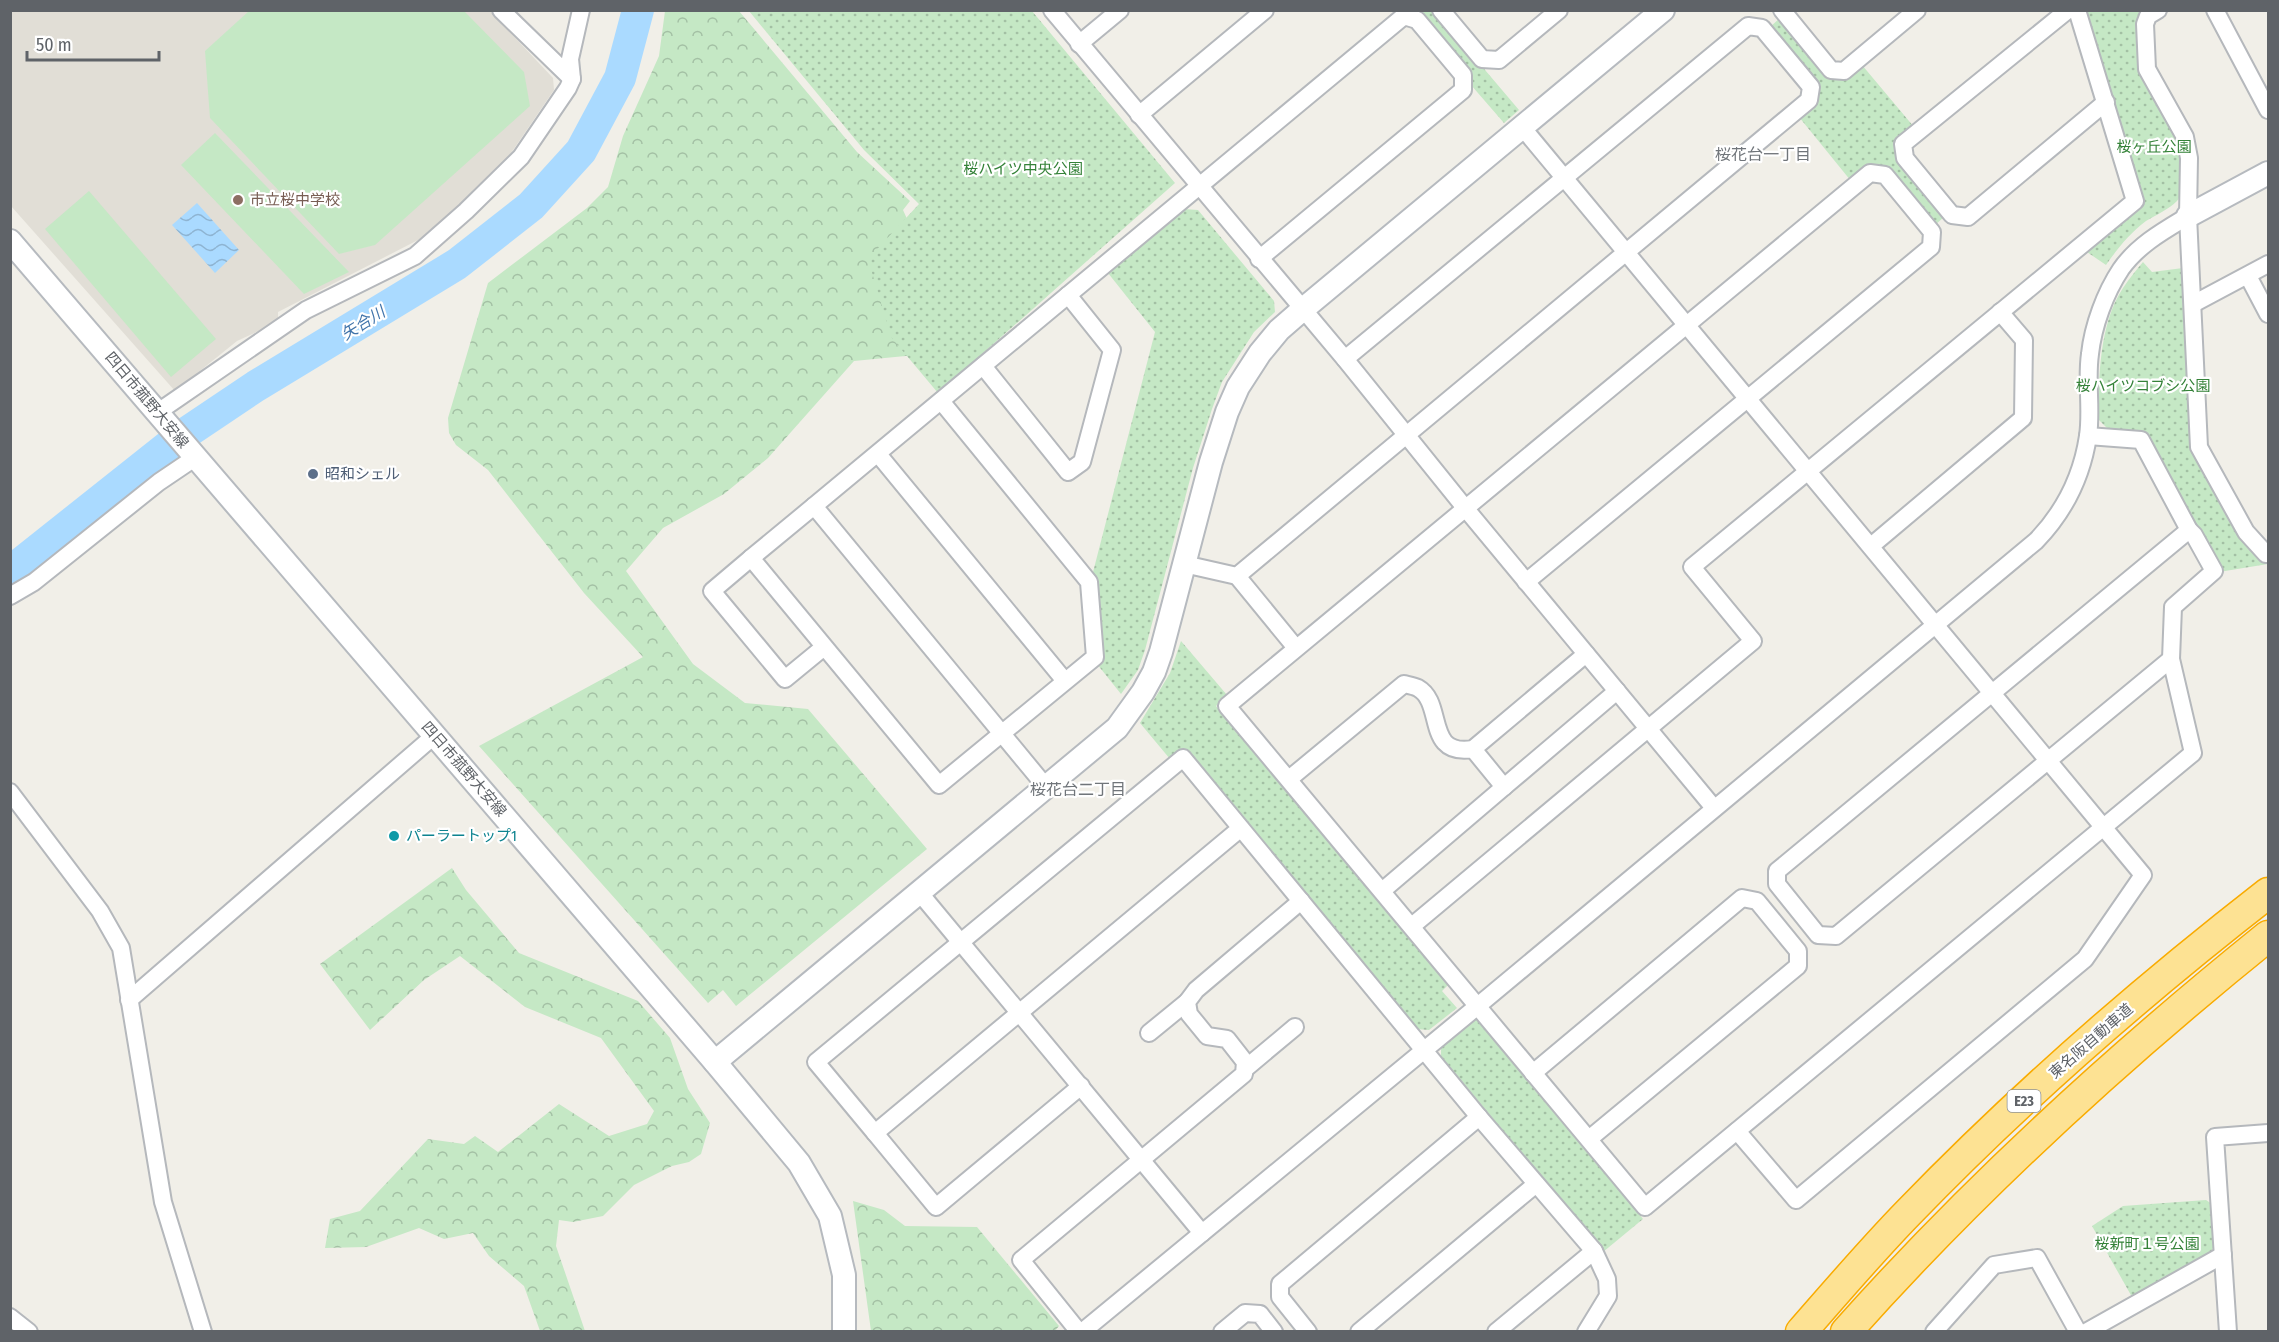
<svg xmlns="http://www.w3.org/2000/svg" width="2279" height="1342" font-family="'Fira Sans Condensed','Noto Sans JP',sans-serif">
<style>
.education{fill:#e1ded6}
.forest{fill:url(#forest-crowns)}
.park{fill:url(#park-dots)}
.garden{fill:#c5e8c5}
.water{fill:url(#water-waves)}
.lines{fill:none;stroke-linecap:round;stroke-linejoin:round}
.river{stroke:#aadaff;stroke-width:32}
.street-casing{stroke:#b5b8bc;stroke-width:20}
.secondary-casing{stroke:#b6babf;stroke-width:26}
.highway-casing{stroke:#f9ab00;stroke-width:33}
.street{stroke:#fff;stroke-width:16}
.secondary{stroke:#fff;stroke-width:22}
.highway{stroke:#fde293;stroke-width:30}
.education-dot{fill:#8d6e63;stroke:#fff;stroke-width:2}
.service-dot{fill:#5c6f8a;stroke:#fff;stroke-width:2}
.culture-dot{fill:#0f9aa8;stroke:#fff;stroke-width:2}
.labels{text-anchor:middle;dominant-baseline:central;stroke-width:4.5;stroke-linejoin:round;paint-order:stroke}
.shield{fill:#fff;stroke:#8f9295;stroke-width:1.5}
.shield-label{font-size:14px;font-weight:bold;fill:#5f6368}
.park-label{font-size:15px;fill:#348238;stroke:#fff}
.education-label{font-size:15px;fill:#785e54;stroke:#fff;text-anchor:start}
.street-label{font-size:15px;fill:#5f6368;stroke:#fff}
.service-label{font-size:15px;fill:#4e5e75;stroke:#fff;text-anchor:start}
.culture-label{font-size:15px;fill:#0d838f;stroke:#fff;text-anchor:start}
.neighbourhood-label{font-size:16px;fill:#70757a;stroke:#fff}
.water-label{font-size:16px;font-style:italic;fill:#4174aa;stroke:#fff}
</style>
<defs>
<pattern id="forest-crowns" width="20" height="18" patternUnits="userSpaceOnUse" patternTransform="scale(1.5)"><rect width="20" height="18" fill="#c5e8c5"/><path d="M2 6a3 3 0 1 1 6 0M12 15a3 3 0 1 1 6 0" fill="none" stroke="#a3c0a4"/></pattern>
<pattern id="park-dots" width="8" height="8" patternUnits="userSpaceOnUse" patternTransform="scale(1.5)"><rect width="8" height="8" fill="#c5e8c5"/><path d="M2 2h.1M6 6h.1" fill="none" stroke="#a3c0a4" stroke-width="1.8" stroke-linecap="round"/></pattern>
<pattern id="water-waves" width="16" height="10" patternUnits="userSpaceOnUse" patternTransform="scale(1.5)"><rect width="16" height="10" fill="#aadaff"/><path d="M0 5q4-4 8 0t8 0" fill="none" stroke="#8eb4d2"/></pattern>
</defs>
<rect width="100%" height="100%" fill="#f1efe8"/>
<path class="education" d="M 10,11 L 490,11 L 553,78 L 554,90 L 509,156 L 472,194 L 420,239 L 278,312 L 278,322 L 237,341 L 175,391 L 11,206 Z"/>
<g class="forest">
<path d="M 665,11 L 739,11 L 857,152 L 910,201 L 903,210 L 933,276 L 926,354 L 854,361 L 768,458 L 724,494 L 663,528 L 626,571 L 693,664 L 745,703 L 808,709 L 927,849 L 736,1006 L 723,990 L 708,1003 L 479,746 L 643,657 L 584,593 L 488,470 L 456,445 L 449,433 L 448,418 L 488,283 L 587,208 L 608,187 L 623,136 L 659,56 Z"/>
<path d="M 452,868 L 466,890 L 519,953 L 638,1001 L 670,1038 L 688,1089 L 710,1123 L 701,1154 L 689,1162 L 672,1166 L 634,1185 L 603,1216 L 573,1222 L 559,1220 L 556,1246 L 585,1331 L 540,1331 L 524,1286 L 489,1256 L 473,1233 L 444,1239 L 419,1228 L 366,1247 L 325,1248 L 330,1219 L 360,1211 L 428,1139 L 464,1144 L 475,1136 L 498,1152 L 559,1104 L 609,1136 L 647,1124 L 654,1111 L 601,1038 L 525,1007 L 460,956 L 424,980 L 370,1030 L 320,964 Z"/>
<path d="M 853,1201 L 884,1210 L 905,1226 L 977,1227 L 1059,1326 L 1054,1332 L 871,1331 Z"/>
</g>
<g class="park">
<path d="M 749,11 L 1032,11 L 1175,183 L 938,393 L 891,337 L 868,259 L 919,204 L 864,150 Z"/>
<path d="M 1410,11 L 1435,11 L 1519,110 L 1504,123 L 1471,85 L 1471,80 Z"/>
<path d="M 2087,11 L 2141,11 L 2137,24 C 2147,53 2199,178 2177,201 C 2169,209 2156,215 2146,221 C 2130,233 2117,249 2106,265 L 2087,252 L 2145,203 Z"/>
<path d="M 1780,18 L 1831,78 L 1862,65 L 1914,127 L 1898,141 L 1897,159 L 1945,216 L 1934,226 L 1887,168 L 1851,181 L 1799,117 L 1817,102 L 1817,88 L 1770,27 Z"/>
<path d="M 1184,209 L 1198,210 L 1274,301 L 1275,312 L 1254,332 L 1222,382 L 1212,409 L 1193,468 L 1145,650 L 1138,670 L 1121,694 L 1097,664 L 1092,576 L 1155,332 L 1108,273 Z"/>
<path d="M 2143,262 L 2152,272 L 2183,268 L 2192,450 L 2268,561 L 2268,564 L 2219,572 L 2199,530 L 2145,433 L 2109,430 L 2098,419 C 2099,377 2099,324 2123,288 C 2129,279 2136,270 2143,262 Z"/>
<path d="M 1181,641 L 1227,695 L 1216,706 L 1449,984 L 1442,991 L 1457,1008 L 1429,1030 L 1416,1029 L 1184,748 L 1170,759 L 1140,723 L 1170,673 Z"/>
<path d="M 1478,1017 L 1643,1219 L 1603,1252 L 1441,1056 L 1441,1047 Z"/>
<path d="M 2206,1200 L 2212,1204 L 2215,1244 L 2211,1252 L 2132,1297 L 2092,1226 L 2123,1206 Z"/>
</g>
<g class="garden">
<path d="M 249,11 L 464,11 L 524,72 L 530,106 L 375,245 L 339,254 L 210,118 L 205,51 Z"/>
<path d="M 215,133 L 349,272 L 304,294 L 181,165 Z"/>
<path d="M 89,191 L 216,339 L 171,377 L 45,229 Z"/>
</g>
<path class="water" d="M 197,203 L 239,250 L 215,273 L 172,225 Z"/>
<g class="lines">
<path class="river" d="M 10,572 L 180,437 L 256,386 L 457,264 L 531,206 L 581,151 L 620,78 L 638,10"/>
<g class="street-casing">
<g id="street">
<path d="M 501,10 L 572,79"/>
<path d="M 1052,10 L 1345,359 L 1466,509 L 1714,808"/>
<path d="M 1441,10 L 1482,59 L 1499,60 L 1559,10"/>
<path d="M 1782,10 L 1831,70 L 1844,71 L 1917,10"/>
<path d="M 2068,10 L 1903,144 L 1905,158 L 1952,215 L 1968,217 L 2106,102"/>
<path d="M 2158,10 L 2148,16 L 2145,24 L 2147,69 L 2185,137 L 2189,158 L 2188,216 L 2199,447 L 2246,532 L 2266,554 L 2268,554"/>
<path d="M 2215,10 L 2268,110"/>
<path d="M 1079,44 L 1120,10"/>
<path d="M 1139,115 L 1265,10"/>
<path d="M 1522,127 L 2143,875 L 2085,959 L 1796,1200 L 1737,1131"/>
<path d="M 2248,276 L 2268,314"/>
<path d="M 2193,304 L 2268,264"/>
<path d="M 983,366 L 1068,472 L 1082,462 L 1112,350 L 1068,295"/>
<path d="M 158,412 L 306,310 L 415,256 L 466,211 L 521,157 L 568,88 L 572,79 L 570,59 L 581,10"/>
<path d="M 878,454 L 1065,681"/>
<path d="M 1871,546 L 2023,418 L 2024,340 L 2000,312"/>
<path d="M 751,558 L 814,506"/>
<path d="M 1184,564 L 1237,576 L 1809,100 L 1811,87 L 1762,28 L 1748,26 L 1345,359"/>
<path d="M 1237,576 L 1296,648"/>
<path d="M 1526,582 L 1931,247 L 1932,232 L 1885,175 L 1870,173 L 1227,706 L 1645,1207 L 2193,753 L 2171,659 L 2173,607 L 2214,571 L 2194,535 L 2189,530 L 2141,440 L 2088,436"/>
<path d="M 10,596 L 34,582 L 159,482 L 196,457"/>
<path d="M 824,647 L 785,679 L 712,591 L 751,558 L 939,785 L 1095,657 L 1089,582 L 941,401"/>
<path d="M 2171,659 L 1836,936 L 1818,935 L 1777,884 L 1777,871 L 2189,530"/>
<path d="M 1473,749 L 1504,787 L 1617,691"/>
<path d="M 1289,779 L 1404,684 C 1408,685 1414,686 1418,688 C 1445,703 1424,757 1473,749 L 1586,654"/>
<path d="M 1046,787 L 814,506 L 1404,16 L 1417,20 L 1463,75 L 1463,90 L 1259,259"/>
<path d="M 10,792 L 100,911 L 121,948 L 163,1202 L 203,1332"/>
<path d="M 1241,828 L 875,1133 L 816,1062 L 1183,758 L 1479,1117 L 1594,1251 L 1607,1279 L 1608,1296 L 1586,1332"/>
<path d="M 1382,891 L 1504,787"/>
<path d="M 919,892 L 1202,1233"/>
<path d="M 1412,926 L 1753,641 L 1692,567 L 2135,201 L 2077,10"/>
<path d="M 129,1000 L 435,735"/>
<path d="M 1149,1033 L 1187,1002"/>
<path d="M 1246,1068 L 1295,1027"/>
<path d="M 1533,1073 L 1742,898 L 1757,901 L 1798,951 L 1798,966 L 1589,1139"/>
<path d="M 875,1133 L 936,1207 L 1081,1086"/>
<path d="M 10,1317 L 29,1332"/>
<path d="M 1079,1332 L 1021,1260 L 1244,1074 L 1245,1062 L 1227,1039 L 1207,1036 L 1189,1014 L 1187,1002 L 1196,990 L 1301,901"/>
<path d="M 1082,1332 L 1468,1014 L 2036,541 C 2064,512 2082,476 2088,436 C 2092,409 2086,381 2090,354 C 2093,326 2105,293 2121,269 C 2138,245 2163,231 2188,216"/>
<path d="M 1222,1332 L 1245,1313 L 1260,1314 L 1274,1332"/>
<path d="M 1308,1332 L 1280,1297 L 1280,1284 L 1479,1117"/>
<path d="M 1359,1332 L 1536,1184"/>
<path d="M 1496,1332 L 1594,1251"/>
<path d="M 1934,1332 L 1994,1265 L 2037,1258 L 2078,1332"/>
<path d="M 2086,1332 L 2223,1255"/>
<path d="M 2228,1332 L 2215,1137 L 2268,1133"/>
</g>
</g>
<g class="secondary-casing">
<g id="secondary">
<path d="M 2188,216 L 2268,173"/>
<path d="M 10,241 L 715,1062 L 799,1163 L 830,1216 L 844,1275 L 844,1332"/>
<path d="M 715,1062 L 1117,728 L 1143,692 L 1154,672 L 1161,652 L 1211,462 L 1227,412 L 1238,387 L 1260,353 L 1279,330 L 1302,310 L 1663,10"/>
</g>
</g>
<g class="highway-casing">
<g id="highway">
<path d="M 1801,1332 C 1836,1292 1871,1251 1908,1213 C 2019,1098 2142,991 2268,893"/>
<path d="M 1846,1332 C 1975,1187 2118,1057 2268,936"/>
</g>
</g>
<use href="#street" class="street"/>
<use href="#secondary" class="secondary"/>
<use href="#highway" class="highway"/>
</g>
<circle class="education-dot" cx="238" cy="200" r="6"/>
<circle class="service-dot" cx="313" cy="474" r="6"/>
<circle class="culture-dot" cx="394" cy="836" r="6"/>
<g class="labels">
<rect class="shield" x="2007.5" y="1090" width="33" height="22" rx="4.5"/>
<g class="shield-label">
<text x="2024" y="1101">E23</text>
</g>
<g class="park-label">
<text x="2154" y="147">桜ヶ丘公園</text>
<text x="1023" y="169">桜ハイツ中央公園</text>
<text x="2143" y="386">桜ハイツコブシ公園</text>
<text x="2147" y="1244">桜新町１号公園</text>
</g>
<g class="education-label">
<text x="250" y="200">市立桜中学校</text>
</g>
<g class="street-label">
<text transform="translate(147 400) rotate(50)">四日市菰野大安線</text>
<text transform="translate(464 769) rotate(49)">四日市菰野大安線</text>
<text transform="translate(2091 1041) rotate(-41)">東名阪自動車道</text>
</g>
<g class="service-label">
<text x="325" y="474">昭和シェル</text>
</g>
<g class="culture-label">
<text x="406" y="836">パーラートップ1</text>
</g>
<g class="neighbourhood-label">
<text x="1763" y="154">桜花台一丁目</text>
<text x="1078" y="789">桜花台二丁目</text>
</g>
<g class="water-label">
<text transform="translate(363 323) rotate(-32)">矢合川</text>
</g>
</g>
<rect width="2279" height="1342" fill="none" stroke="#5f6368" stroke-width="24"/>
<path d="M27 51v9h132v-9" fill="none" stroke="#5f6368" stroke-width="3"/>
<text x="36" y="51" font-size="18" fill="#5f6368" stroke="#ffffff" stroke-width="4.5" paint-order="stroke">50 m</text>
</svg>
